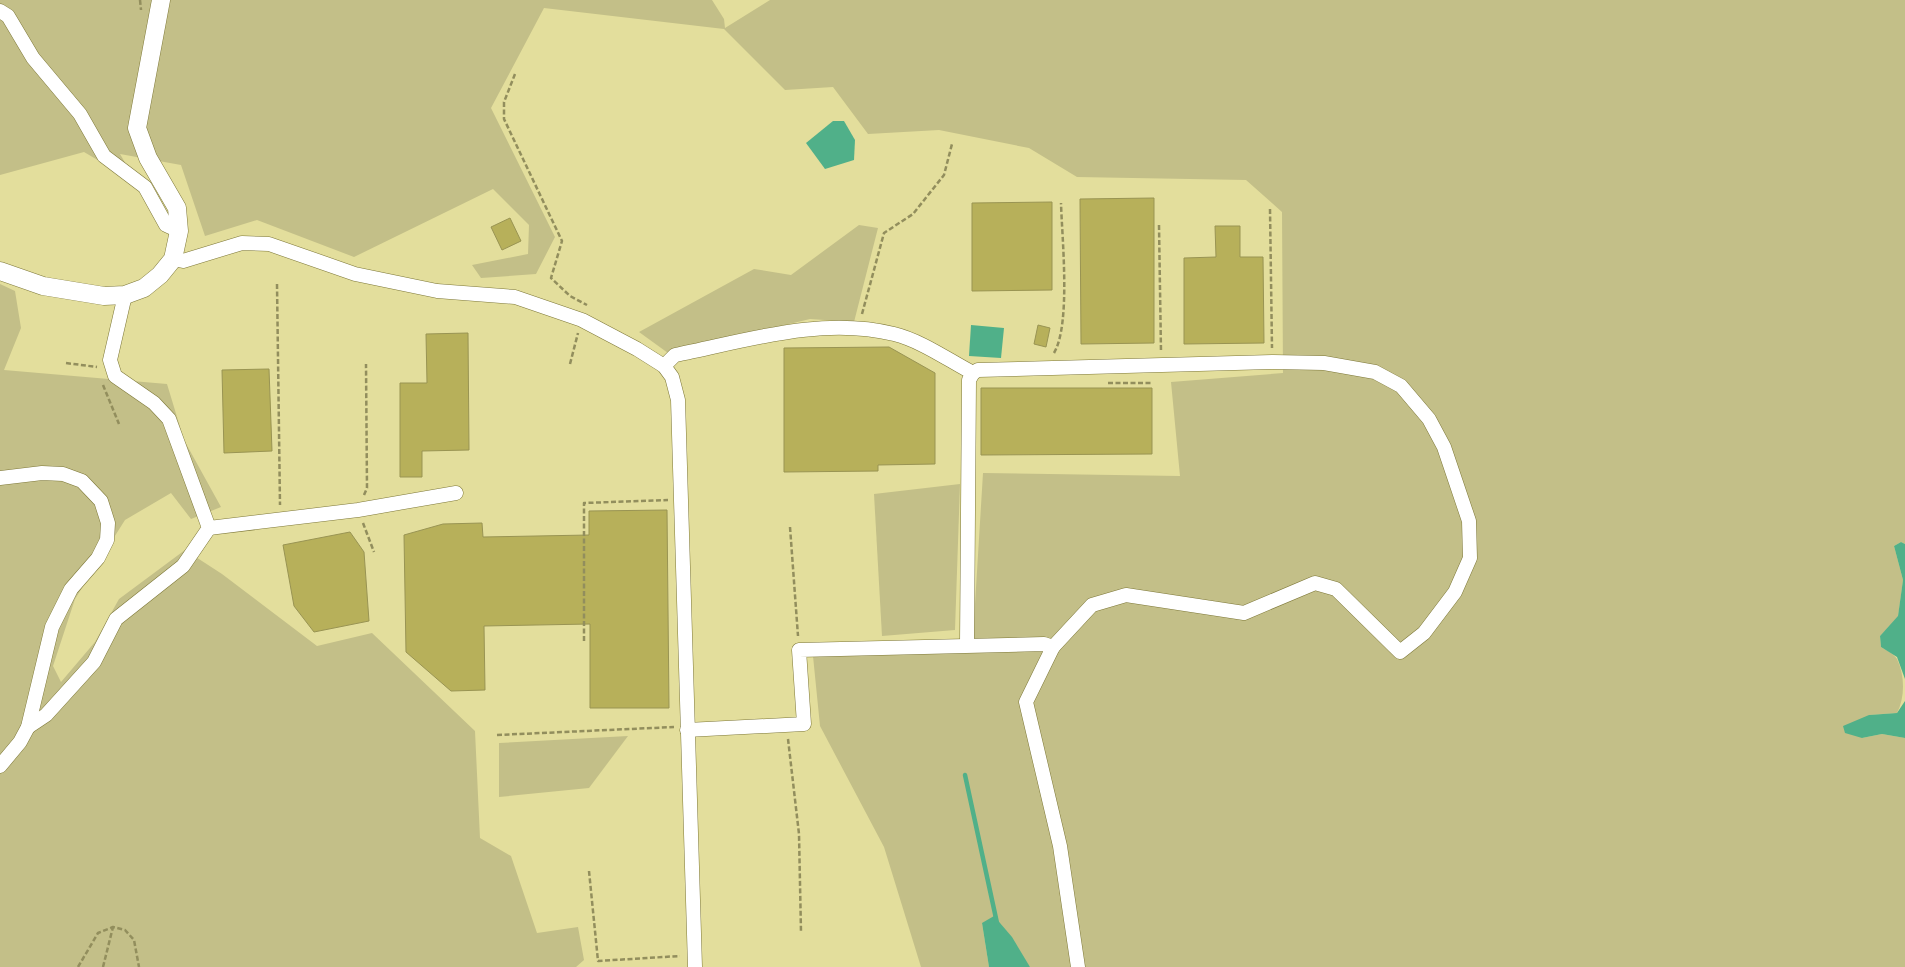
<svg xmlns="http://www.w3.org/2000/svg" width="1905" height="967" font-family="'Source Sans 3',sans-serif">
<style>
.green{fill:#c3bf88}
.water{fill:#50b089}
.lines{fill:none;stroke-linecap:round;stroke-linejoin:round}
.stream{stroke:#50b089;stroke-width:4.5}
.building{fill:#b7b05a;stroke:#999453}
.minor-casing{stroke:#7e7838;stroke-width:15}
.tertiary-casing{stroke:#7e7838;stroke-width:19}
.path{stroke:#928e5d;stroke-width:2.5;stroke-dasharray:5 2.5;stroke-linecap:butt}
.minor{stroke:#fff;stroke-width:14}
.tertiary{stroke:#fff;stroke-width:18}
</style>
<rect width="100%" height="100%" fill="#e3de9c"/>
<g class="green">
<path d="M 0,0 L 712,0 L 724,19 L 725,28 L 770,0 L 1905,0 L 1905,544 L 1901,542 L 1894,546 L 1903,580 L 1898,617 L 1880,636 L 1881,647 C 1886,650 1894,654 1897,659 C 1905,676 1905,697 1897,713 L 1869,715 L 1862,738 L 1882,734 L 1905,738 L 1905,967 L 1030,967 L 982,923 L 989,967 L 921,967 L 884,847 L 820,726 L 813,656 L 961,652 L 973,637 L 983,473 L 1180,476 L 1171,382 L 1283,373 L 1282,212 L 1246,180 L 1077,177 L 1029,148 L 939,130 L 868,134 L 833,87 L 785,90 L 724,29 L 544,8 L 491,108 L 555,237 L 536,274 L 481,278 L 472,265 L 528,254 L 529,225 L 493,189 L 354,257 L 257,220 L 205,236 L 181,165 L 120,154 L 137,183 L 84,152 L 0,175 Z"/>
<path d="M 859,225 L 878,228 L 854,322 L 810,319 L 668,353 L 639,332 L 754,269 L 791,275 Z"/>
<path d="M 0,284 L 15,291 L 21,328 L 4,370 L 167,384 L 184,440 L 221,507 L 191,519 L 171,493 L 125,520 L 75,599 L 53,666 L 61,682 L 95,642 L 119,599 L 185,550 L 222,574 L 317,646 L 372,633 L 475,731 L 480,838 L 511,856 L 537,933 L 578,927 L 584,960 L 576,967 L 0,967 Z"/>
<path d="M 960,484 L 955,630 L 882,636 L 874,494 Z"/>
<path d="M 628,736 L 589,788 L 499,797 L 499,743 Z"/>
</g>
<g class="water">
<path d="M 833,121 L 844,121 L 855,140 L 854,160 L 825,169 L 806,143 Z"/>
<path d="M 971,325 L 1004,328 L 1001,358 L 969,356 Z"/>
<path d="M 1901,542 L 1905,544 L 1905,679 L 1897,657 L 1881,647 L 1880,636 L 1898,616 L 1903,580 L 1894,546 Z"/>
<path d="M 1905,701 L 1905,738 L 1882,734 L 1862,738 L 1845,733 L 1843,726 L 1869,715 L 1897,713 Z"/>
<path d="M 994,916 L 1012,937 L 1030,967 L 989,967 L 982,923 Z"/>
</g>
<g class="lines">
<path class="stream" d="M 965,775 L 997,923"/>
</g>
<g class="building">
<path d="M 1154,198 L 1154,343 L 1081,344 L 1080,199 Z"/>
<path d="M 1052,202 L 1052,290 L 972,291 L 972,203 Z"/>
<path d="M 510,218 L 521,241 L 502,250 L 491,227 Z"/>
<path d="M 1215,226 L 1240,226 L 1240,257 L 1263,257 L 1264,343 L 1184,344 L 1184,258 L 1216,257 Z"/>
<path d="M 1038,325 L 1050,328 L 1046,347 L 1034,344 Z"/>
<path d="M 468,333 L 469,450 L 422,451 L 422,477 L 400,477 L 400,383 L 427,383 L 426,334 Z"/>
<path d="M 889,347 L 935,373 L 935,464 L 878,465 L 878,471 L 784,472 L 784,348 Z"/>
<path d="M 269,369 L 272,451 L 224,453 L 222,370 Z"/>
<path d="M 981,388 L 1152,388 L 1152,454 L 981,455 Z"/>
<path d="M 667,510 L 669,708 L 590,708 L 590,624 L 484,626 L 485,690 L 451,691 L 406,652 L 404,535 L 443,524 L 482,523 L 483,537 L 589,535 L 589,511 Z"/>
<path d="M 350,532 L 364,552 L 369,621 L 314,632 L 294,606 L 283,545 Z"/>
</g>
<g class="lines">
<g class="minor-casing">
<g id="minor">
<path d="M 0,11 L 8,16 L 33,58 L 80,114 L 104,156 L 145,187 L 166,225 L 179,231"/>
<path d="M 173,259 L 183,261 L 242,243 L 269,244 L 355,274 L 437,291 L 515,297 L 582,320 L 637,349 L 664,366 L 672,377 L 678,400 L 695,967"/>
<path d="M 664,366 L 675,355 C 746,341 821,316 894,334 C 922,341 948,360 973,373"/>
<path d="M 0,478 L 42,473 L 63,474 L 82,481 L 101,501 L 108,523 L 107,540 L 98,558 L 71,589 L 52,627 L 28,727 L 20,742 L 0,766"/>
<path d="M 209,528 L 358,510 L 456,493"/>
<path d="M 967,644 L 969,380 L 973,373 L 978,370 L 1273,362 L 1324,363 L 1375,372 L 1401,386 L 1429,419 L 1444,447 L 1469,521 L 1470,558 L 1455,592 L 1424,633 L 1400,652 L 1336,589 L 1315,583 L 1244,613 L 1126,595 L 1092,605 L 1053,647"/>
<path d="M 28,727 L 46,715 L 94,662 L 116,619 L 183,566 L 209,528 L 169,419 L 154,403 L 115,376 L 110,360 L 125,295"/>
<path d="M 687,730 L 804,724 L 799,650 L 1044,644 L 1053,647 L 1026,702 L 1060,846 L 1078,967"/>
</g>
</g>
<g class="tertiary-casing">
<path id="tertiary" d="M 0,271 L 43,286 L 104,296 L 125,295 L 144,288 L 160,275 L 173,259 L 179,231 L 177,208 L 148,158 L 137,128 L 161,0"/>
</g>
<g class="path">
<path d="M 140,0 L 141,10"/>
<path d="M 515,74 L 504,102 L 504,119 L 562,241 L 551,278 L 570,296 L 587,305"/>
<path d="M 1270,209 L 1272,348"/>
<path d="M 1159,225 L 1161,352"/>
<path d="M 277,284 L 280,505"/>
<path d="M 862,314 L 884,233 L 913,214 L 944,175 L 952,144"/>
<path d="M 1054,353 C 1071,324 1062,239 1061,203"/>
<path d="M 66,363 L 97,367"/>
<path d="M 570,364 L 578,333"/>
<path d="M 1108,383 L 1151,383"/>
<path d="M 103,385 L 119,424"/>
<path d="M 364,495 L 367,488 L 366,364"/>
<path d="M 363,523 L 374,552"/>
<path d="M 790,527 L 798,636"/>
<path d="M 584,641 L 584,503 L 668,500"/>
<path d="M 497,735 L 674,727"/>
<path d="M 788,739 L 799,834 L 801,932"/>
<path d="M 589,871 L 598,961 L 680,956"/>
<path d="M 78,967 L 98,933 L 113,927 L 125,930 L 134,940 L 139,967"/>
<path d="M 103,967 L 113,927"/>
</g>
<use href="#minor" class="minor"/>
<use href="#tertiary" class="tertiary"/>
</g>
</svg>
